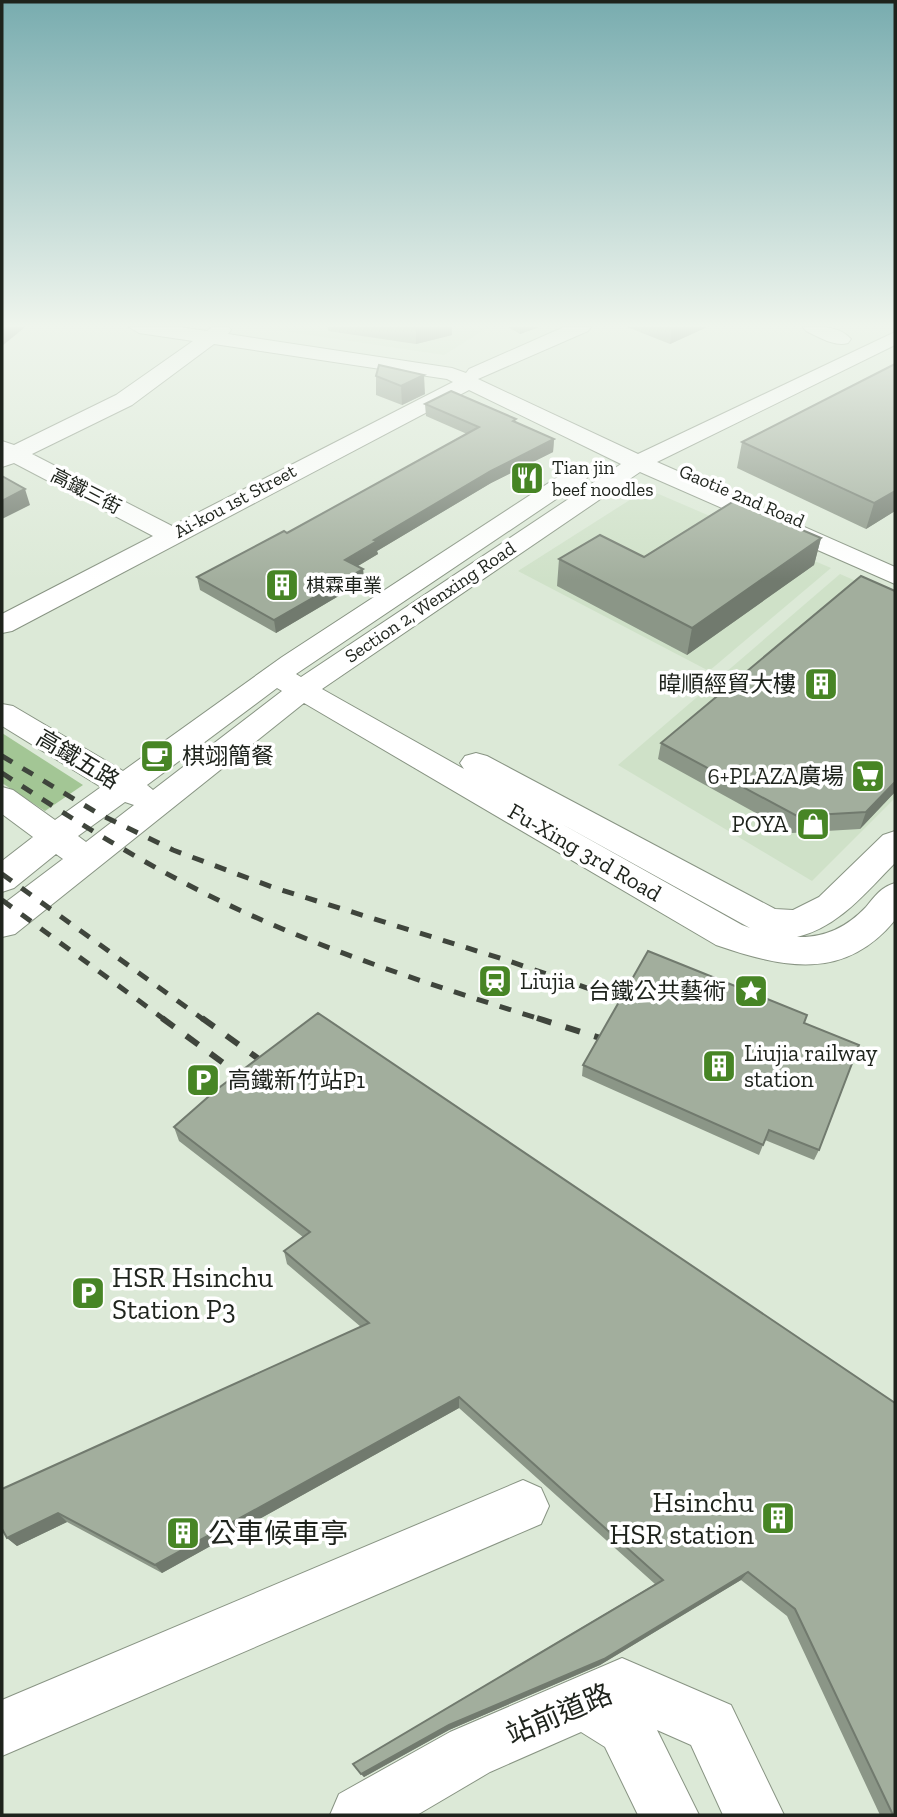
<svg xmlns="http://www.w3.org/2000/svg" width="897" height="1817" font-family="'Zilla Slab','Noto Sans TC',serif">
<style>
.built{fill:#cfe1c8}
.green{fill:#a3c695}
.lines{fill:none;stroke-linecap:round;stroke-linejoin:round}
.minor-casing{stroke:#889483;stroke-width:2}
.minor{fill:#fff;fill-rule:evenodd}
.rail-far1{stroke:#3f453c;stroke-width:5;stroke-dasharray:12 12;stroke-linecap:butt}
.rail{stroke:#3f453c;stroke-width:6;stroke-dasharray:15 15;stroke-linecap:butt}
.wall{fill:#8b9687}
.shaded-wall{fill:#717a6e}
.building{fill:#a2ae9d;stroke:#717a6e;stroke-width:2}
.labels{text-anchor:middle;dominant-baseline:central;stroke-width:7;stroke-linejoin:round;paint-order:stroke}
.far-poi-label{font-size:19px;fill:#1e231c;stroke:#fff;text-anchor:start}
.far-street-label{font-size:19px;fill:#1e231c;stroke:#fff}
.poi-label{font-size:23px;fill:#1e231c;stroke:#fff;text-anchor:end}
.street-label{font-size:23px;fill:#1e231c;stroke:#fff}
.near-poi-label{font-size:28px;fill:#1e231c;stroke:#fff;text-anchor:start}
.near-street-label{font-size:28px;fill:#1e231c;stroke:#fff}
</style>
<rect width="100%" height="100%" fill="#dce9d7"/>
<g class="built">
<path d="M 271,327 L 489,327 L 444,355 L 269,329 Z"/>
<path d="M 647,489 L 831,568 L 709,671 L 518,571 Z"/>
<path d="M 840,574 L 895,598 L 895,798 L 812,881 L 618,765 Z"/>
</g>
<path class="green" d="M 2,733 L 83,785 L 45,811 L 2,783 Z"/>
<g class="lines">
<g class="minor-casing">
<g id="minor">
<path d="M 129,327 L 179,327 L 207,331 L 212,327 L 229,327 L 231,330 L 228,334 L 452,368 L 466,373 L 469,369 L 564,327 L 591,327 L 588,331 L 478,379 L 638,454 L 895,332 L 895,345 L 657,462 L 895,567 L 895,584 L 640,472 L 322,689 L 464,769 L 460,763 L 465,756 L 476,753 L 487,756 L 775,909 L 793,910 L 819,897 L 883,835 L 895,831 L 895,863 C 866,892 839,927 797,937 C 825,938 847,927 866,907 C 875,896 881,887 895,883 L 895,920 C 844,982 783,968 716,945 L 304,703 L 15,934 L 2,937 L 2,905 L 63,859 L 56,854 L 14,888 L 2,892 L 2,861 L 33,837 L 2,814 L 2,787 L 13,790 L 55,820 L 101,787 L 2,726 L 2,704 L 13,706 L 123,771 L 282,657 L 570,469 L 586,469 L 590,474 L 586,479 L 296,674 L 301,677 L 621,464 L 469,390 L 12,631 L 2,633 L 2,614 L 153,536 L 14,463 L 2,467 L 2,441 L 14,445 L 116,395 L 193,341 L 139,333 ZM 214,344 L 447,379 L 453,382 L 172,526 L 32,454 L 132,405 ZM 277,688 L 282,691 L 153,790 L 147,785 ZM 125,802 L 134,805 L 86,842 L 78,836 ZM 560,823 L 750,928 L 742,925 Z"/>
<path d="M 803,327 C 820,327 839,325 851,339 L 848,343 C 834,347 819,337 806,331 Z"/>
<path d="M 523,1480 L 541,1488 L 549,1506 L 541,1524 L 2,1756 L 2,1700 Z"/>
<path d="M 622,1658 L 731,1705 L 784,1815 L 723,1815 L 691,1745 L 657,1730 L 699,1815 L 638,1815 L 605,1747 L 581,1732 L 490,1772 L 417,1815 L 330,1815 L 339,1794 L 450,1732 Z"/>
</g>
</g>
<use href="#minor" class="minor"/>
<g class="rail-far1">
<path d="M 2,756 L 99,814 L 173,850 L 272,887 L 506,960 L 639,1006"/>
<path d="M 2,773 C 67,816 134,858 204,893 C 312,947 428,984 543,1020"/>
<path d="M 2,874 L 204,1020"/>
<path d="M 2,900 L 165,1020"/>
</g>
<g class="rail">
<path d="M 162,1018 L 252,1084"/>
<path d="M 202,1018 L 274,1070"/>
<path d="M 537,1018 L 616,1043"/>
</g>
</g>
<g class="wall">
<path d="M 328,327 L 452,327 L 452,335 L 416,344 L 328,331 Z"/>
<path d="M 508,327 L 539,327 L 520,334 Z"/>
<path d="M 627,327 L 707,327 L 670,344 Z"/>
<path d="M 376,376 L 425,394 L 402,405 L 376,395 Z"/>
<path d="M 425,404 L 516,422 L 554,439 L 553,452 L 491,483 L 377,551 L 378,554 L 358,566 L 363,569 L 364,581 L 276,633 L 200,590 L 197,577 L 287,533 L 467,434 L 426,416 Z"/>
<path d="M 742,442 L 895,511 L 866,529 L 737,468 Z"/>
<path d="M 821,538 L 814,565 L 687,655 L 557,586 L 559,559 L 644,557 Z"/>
<path d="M 661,743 L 895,792 L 860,829 L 792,833 L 658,759 Z"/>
<path d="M 804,1023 L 819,1150 L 814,1160 L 765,1140 L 759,1155 L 582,1076 L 583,1065 Z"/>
<path d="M 174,1127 L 895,1403 L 895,1815 L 880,1815 L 787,1616 L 741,1580 L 600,1665 L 449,1730 L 364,1777 L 353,1764 L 655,1584 L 459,1408 L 162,1573 L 67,1522 L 17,1546 L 7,1538 L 361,1327 L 287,1264 L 284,1251 L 303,1237 L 179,1141 Z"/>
</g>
<g class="shaded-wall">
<path d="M 2,327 L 24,327 L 24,328 L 2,346 Z"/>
<path d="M 416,327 L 452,327 L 452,335 L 416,344 Z"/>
<path d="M 520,327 L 539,327 L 520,334 Z"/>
<path d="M 672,327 L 707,327 L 670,344 Z"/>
<path d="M 424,375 L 425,394 L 402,405 L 401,386 Z"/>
<path d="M 554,439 L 553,452 L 491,483 L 377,551 L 378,554 L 346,573 L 345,560 L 374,540 L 491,471 Z"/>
<path d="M 25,489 L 30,505 L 2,519 L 2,501 Z"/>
<path d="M 895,491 L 895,511 L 866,529 L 874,503 Z"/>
<path d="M 821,538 L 814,565 L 687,655 L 692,628 Z"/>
<path d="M 363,569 L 364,581 L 276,633 L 274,620 Z"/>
<path d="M 895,782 L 895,792 L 860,829 L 866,812 Z"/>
<path d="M 459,1397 L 459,1408 L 162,1573 L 155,1565 Z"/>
<path d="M 58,1513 L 67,1522 L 17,1546 L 7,1538 Z"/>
<path d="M 748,1572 L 741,1580 L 600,1665 L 449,1730 L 364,1777 L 361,1774 L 449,1725 Z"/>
</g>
<g class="building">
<path d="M 895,364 L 895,491 L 874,503 L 742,442 Z"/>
<path d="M 379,365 L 424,375 L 401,386 L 376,376 Z"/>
<path d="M 451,391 L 516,419 L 513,421 L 554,439 L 491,471 L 374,540 L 377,541 L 345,560 L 363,569 L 274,620 L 197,577 L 284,531 L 287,533 L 479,427 L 425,404 Z"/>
<path d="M 2,476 L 25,489 L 2,501 Z"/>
<path d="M 734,501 L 821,538 L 692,628 L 559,559 L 600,535 L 644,557 Z"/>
<path d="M 861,576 L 895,591 L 895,782 L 866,812 L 797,816 L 661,743 Z"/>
<path d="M 648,951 L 807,1015 L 804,1023 L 859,1045 L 819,1150 L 769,1130 L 763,1145 L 583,1065 Z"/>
<path d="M 318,1013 L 895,1403 L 895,1815 L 893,1815 L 795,1609 L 748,1572 L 604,1659 L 449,1725 L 361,1774 L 353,1764 L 663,1580 L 459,1397 L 155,1565 L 58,1513 L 7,1538 L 2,1529 L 2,1489 L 369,1323 L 284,1251 L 310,1232 L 174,1127 L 216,1090 Z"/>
</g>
<linearGradient id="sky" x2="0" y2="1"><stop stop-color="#78acaf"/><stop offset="0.56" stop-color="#eff5ed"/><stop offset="1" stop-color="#eff5ed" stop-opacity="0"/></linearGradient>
<rect width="897" height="581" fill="url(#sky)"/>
<defs>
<g id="restaurant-square" transform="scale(1.75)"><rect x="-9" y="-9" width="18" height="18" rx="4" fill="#478525" stroke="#fff"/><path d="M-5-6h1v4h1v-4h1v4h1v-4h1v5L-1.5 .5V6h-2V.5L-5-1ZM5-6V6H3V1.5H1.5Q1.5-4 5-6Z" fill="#fff"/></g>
<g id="building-square" transform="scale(1.75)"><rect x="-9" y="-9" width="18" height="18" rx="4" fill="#478525" stroke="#fff"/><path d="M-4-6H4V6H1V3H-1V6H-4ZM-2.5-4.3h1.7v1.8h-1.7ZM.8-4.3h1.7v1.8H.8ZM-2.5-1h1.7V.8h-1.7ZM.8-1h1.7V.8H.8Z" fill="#fff"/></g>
<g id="cafe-square" transform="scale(1.75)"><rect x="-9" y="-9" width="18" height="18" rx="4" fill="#478525" stroke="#fff"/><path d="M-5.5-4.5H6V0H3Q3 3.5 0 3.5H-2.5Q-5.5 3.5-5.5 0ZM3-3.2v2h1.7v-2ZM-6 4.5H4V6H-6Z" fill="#fff"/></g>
<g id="supermarket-square" transform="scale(1.75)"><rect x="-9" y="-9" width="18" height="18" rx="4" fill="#478525" stroke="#fff"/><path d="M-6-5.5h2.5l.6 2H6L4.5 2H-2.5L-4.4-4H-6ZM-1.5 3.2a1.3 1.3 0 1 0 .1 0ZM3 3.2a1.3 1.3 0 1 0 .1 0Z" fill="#fff"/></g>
<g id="shop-square" transform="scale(1.75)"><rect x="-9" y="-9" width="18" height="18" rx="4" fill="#478525" stroke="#fff"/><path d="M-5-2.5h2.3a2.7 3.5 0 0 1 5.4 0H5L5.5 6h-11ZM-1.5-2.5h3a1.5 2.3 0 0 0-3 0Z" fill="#fff"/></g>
<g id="station-square" transform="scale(1.75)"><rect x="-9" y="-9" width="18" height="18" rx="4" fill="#478525" stroke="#fff"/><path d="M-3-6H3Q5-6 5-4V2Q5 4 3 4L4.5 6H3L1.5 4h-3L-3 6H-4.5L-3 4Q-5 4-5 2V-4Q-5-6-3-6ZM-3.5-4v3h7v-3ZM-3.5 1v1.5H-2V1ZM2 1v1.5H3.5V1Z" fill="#fff"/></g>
<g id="sight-square" transform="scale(1.75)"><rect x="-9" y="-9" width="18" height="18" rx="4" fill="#478525" stroke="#fff"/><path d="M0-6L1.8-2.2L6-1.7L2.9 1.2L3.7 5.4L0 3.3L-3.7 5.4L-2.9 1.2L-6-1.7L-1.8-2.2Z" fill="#fff"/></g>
<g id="parking-square" transform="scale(1.75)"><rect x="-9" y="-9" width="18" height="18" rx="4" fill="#478525" stroke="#fff"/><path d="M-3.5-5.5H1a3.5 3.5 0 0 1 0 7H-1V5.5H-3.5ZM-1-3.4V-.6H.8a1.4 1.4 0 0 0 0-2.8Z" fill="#fff"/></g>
</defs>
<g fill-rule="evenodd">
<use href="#restaurant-square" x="527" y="478"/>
<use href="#building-square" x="282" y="585"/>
<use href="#building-square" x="821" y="684"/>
<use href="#cafe-square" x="157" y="756"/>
<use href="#supermarket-square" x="868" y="776"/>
<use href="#shop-square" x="813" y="824"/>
<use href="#station-square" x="495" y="981"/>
<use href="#sight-square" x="751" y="991"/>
<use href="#building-square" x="719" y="1066"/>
<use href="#parking-square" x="203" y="1080"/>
<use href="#parking-square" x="88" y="1293"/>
<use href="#building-square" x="778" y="1518"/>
<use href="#building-square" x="183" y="1533"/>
</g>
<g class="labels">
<g class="far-poi-label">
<text x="552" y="467">Tian jin<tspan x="552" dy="22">beef noodles</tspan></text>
<text x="306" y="585">棋霖車業</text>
</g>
<g class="far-street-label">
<text transform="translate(86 491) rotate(27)">高鐵三街</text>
<text transform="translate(742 496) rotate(23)">Gaotie 2nd Road</text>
<text transform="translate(235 501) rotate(-28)">Ai-kou 1st Street</text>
<text transform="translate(430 602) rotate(-34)">Section 2, Wenxing Road</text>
</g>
<g class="poi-label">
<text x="796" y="684">暐順經貿大樓</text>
<text x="182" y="756" text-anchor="start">棋翊簡餐</text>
<text x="844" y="776">6+PLAZA廣場</text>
<text x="788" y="824">POYA</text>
<text x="520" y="981" text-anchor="start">Liujia</text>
<text x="726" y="991">台鐵公共藝術</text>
<text x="744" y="1053" text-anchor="start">Liujia railway<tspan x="744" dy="26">station</tspan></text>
<text x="228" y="1080" text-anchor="start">高鐵新竹站P1</text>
</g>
<g class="street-label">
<text transform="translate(78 759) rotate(31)">高鐵五路</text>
<text transform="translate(585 852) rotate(30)">Fu-Xing 3rd Road</text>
</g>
<g class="near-poi-label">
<text x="112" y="1277">HSR Hsinchu<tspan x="112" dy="32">Station P3</tspan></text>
<text x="754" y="1502" text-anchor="end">Hsinchu<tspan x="754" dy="32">HSR station</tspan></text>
<text x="208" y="1533">公車候車亭</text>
</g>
<g class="near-street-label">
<text transform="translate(559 1714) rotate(-23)">站前道路</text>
</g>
</g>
<rect width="897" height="1817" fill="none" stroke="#1e231c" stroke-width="7"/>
</svg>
